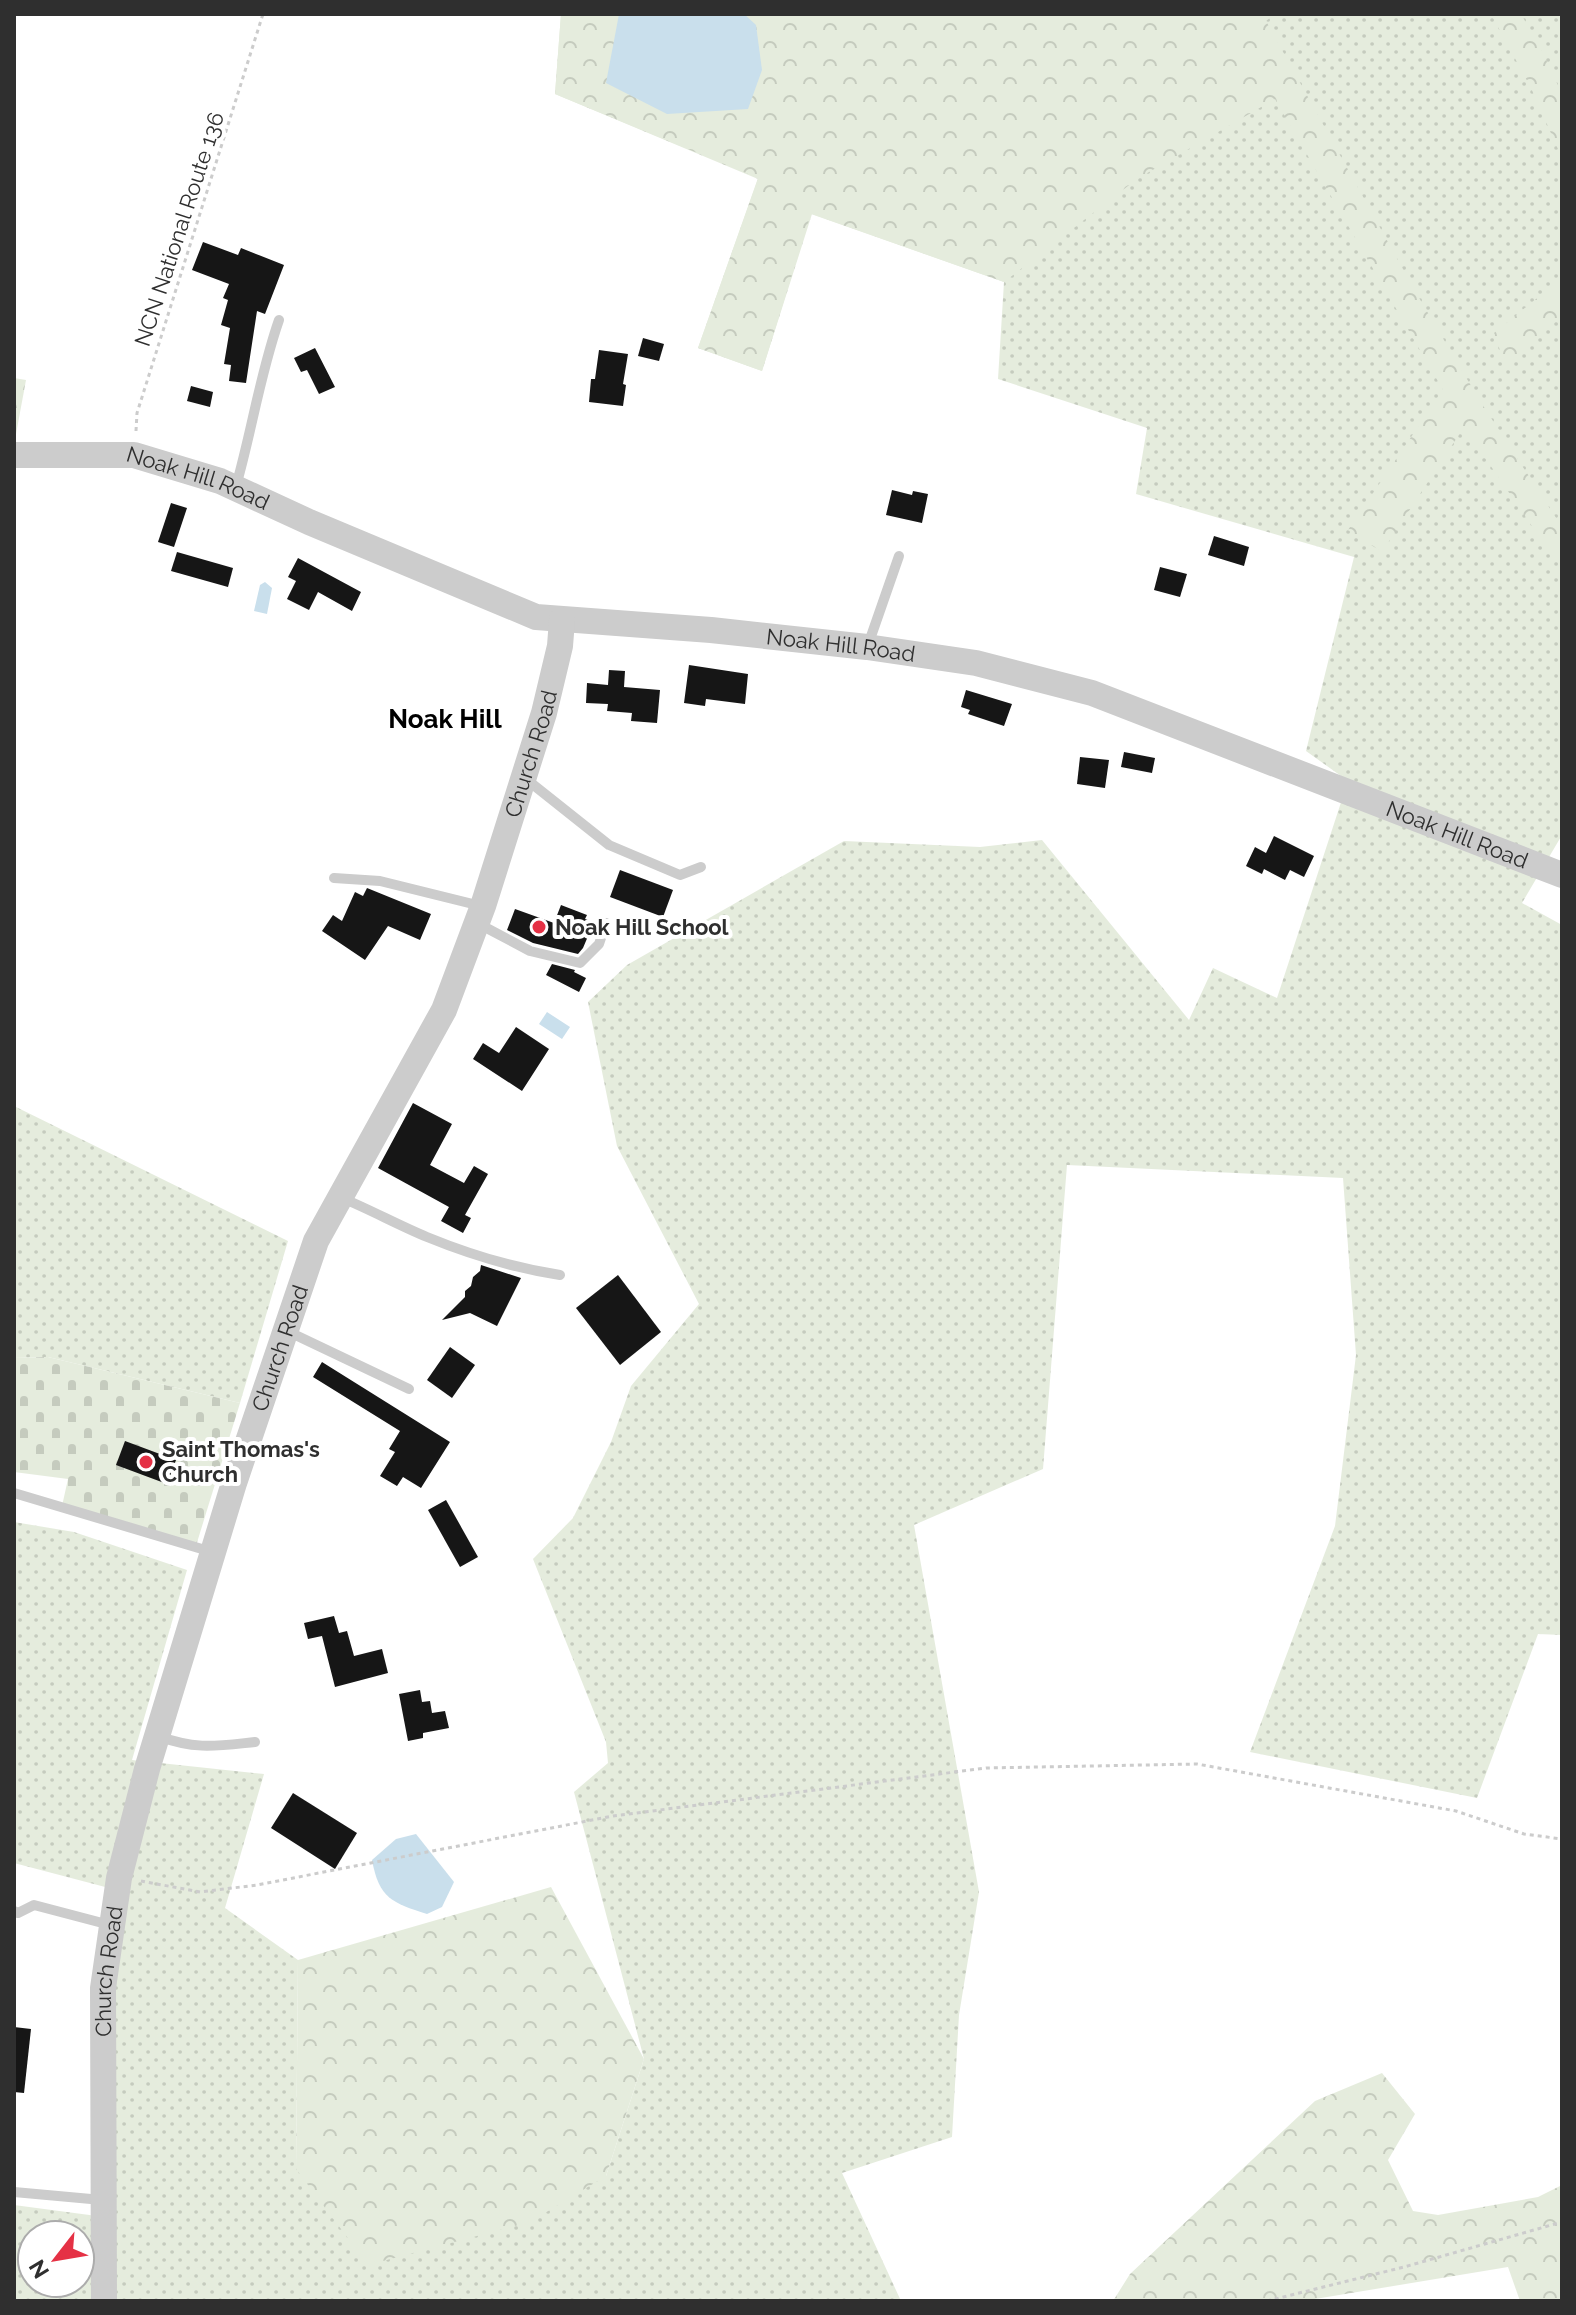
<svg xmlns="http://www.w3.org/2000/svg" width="1576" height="2315" font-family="Raleway,sans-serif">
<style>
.grass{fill:url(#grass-dots);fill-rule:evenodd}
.forest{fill:url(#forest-crowns)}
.cemetery{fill:url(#cemetery-stones)}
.water{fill:#c9dfec}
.building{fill:#161616}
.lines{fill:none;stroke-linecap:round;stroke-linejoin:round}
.path{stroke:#ccc;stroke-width:3;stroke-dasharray:4 4;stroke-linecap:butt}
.service{stroke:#ccc;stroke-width:10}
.tertiary{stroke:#ccc;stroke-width:26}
.poi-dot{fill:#e53145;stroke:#fff;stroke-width:3}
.labels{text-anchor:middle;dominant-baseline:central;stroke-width:8;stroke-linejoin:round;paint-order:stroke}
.street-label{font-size:22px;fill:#2f2f2f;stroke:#fff}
.poi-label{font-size:22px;font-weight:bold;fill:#2f2f2f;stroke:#fff;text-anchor:start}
.quarter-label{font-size:26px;font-weight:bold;fill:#000;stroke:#fff}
</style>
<defs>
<pattern id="grass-dots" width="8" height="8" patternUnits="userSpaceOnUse" patternTransform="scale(2)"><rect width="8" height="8" fill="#e5ecdd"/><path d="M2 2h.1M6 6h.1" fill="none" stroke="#c5cbbe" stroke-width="1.8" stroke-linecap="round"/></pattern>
<pattern id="forest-crowns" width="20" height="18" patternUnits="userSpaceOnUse" patternTransform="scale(2)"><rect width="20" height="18" fill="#e5ecdd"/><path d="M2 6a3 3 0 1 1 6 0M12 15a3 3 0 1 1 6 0" fill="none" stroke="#c5cbbe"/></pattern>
<pattern id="cemetery-stones" width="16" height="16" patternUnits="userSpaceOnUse" patternTransform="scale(2)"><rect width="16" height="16" fill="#e5ecdd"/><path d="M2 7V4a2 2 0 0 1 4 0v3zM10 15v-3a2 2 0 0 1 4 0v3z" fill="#c5cbbe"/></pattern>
</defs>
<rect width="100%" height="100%" fill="#fff"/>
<g class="grass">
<path d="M 561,14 L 1562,14 L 1562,835 L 1522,903 L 1562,925 L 1562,1635 L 1538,1634 L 1477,1798 L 1250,1752 L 1335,1526 L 1356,1355 L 1343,1178 L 1067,1165 L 1043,1469 L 914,1525 L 979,1892 L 959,2015 L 952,2137 L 842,2173 L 901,2301 L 14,2301 L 14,2205 L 112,2218 L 114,1992 L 128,1893 L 14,1863 L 14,1522 L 74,1532 L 187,1570 L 132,1760 L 264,1774 L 225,1908 L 298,1960 L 296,2169 L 606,2176 L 644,2059 L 574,1792 L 608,1763 L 606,1742 L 533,1559 L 573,1518 L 611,1442 L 631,1386 L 699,1304 L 617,1146 L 588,1002 L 627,965 L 844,841 L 980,847 L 1042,840 L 1189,1020 L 1213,968 L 1277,998 L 1348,781 L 1306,751 L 1354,557 L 1136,494 L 1147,428 L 998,379 L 1004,282 L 812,214 L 762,371 L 698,348 L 758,179 L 555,94 ZM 32,2235 L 80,2235 L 80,2283 L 32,2283 Z"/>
<path d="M 14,1106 L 288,1241 L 240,1403 L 48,1357 L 14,1358 Z"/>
</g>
<g class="forest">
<path d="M 561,14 L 1275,14 L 1266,21 L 1415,291 L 1480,401 L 1562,527 L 1562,564 L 1538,535 L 1464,427 L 1382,552 L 1348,530 L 1443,390 L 1275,99 L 1137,179 L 1004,282 L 811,214 L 762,371 L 698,348 L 758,178 L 555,94 Z"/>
<path d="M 1491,14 L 1521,14 L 1542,51 L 1562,94 L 1562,158 L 1531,88 Z"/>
<path d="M 1562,278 L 1562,316 L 1505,365 L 1494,333 Z"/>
<path d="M 14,378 L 26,380 L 14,445 Z"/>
<path d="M 551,1887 L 644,2059 L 606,2176 L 530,2222 L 368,2265 L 296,2169 L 298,1960 Z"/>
<path d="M 1382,2073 L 1415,2114 L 1388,2160 L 1413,2211 L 1438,2215 L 1538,2197 L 1562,2185 L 1562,2301 L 1520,2301 L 1508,2267 L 1303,2301 L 1113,2301 L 1130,2274 L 1315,2101 Z"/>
</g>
<path class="cemetery" d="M 48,1357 L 240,1403 L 195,1549 L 62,1506 L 68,1479 L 14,1472 L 16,1447 L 14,1446 L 14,1358 Z"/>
<g class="water">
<path d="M 619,14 L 744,14 L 756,25 L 762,70 L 748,109 L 667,114 L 606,83 Z"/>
<path d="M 265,582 L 272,588 L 267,614 L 254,611 L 260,585 Z"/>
<path d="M 547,1012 L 570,1027 L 562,1039 L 539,1024 Z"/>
<path d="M 416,1834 L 454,1882 L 442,1907 L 427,1914 C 392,1903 379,1898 372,1860 L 396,1839 Z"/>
</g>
<g class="building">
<path d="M 203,242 L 238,255 L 241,248 L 284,265 L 265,314 L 257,311 L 246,383 L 229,381 L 231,365 L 224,364 L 230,328 L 221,325 L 228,300 L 223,298 L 229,284 L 192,270 Z"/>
<path d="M 643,338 L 664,344 L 659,361 L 638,356 Z"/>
<path d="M 315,348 L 335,387 L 319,394 L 307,370 L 301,372 L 294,358 Z"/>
<path d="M 599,350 L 628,354 L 623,384 L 626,385 L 623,406 L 589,402 L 591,379 L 595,379 Z"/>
<path d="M 191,386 L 213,392 L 210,407 L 187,401 Z"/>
<path d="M 892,490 L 912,495 L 913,491 L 928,494 L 922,523 L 886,515 Z"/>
<path d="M 171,503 L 187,508 L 174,547 L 158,542 Z"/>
<path d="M 1214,536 L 1249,547 L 1244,566 L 1208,555 Z"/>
<path d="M 177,552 L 233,568 L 228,587 L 171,571 Z"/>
<path d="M 298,558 L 361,592 L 352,611 L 318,592 L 309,610 L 287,599 L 296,581 L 288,577 Z"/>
<path d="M 1160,567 L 1187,574 L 1180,597 L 1154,590 Z"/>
<path d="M 689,665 L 748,674 L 745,704 L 706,699 L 705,706 L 684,703 Z"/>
<path d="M 609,670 L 625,671 L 624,687 L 660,690 L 657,723 L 631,721 L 632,713 L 607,711 L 608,704 L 586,703 L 587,683 L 608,685 Z"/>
<path d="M 966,690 L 1012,704 L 1004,726 L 968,714 L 970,710 L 961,707 Z"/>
<path d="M 1124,752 L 1155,758 L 1152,773 L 1121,767 Z"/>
<path d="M 1080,757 L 1109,760 L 1105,788 L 1077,784 Z"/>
<path d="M 1274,836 L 1314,856 L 1304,877 L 1290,870 L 1285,880 L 1264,869 L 1262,874 L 1246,866 L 1255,847 L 1266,853 Z"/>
<path d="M 620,870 L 673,890 L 663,917 L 610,897 Z"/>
<path d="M 367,888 L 431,914 L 420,940 L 388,926 L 365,960 L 322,931 L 333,915 L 342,921 L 355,892 L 363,896 Z"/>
<path d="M 561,905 L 587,915 L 585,919 L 594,922 L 583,948 L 578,954 L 533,943 L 507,930 L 515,909 L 554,923 Z"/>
<path d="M 552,964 L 575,970 L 574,972 L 586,978 L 579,992 L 546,975 Z"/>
<path d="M 516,1027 L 549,1049 L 522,1091 L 473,1059 L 483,1043 L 499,1053 Z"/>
<path d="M 413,1103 L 452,1124 L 430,1165 L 464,1183 L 474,1166 L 488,1174 L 465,1215 L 471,1218 L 463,1233 L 441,1221 L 449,1207 L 378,1168 Z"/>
<path d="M 481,1265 L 521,1278 L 497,1326 L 470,1313 L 442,1320 L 465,1297 L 465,1291 L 471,1286 L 473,1277 L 480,1271 Z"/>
<path d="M 618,1275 L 661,1332 L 620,1365 L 576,1308 Z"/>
<path d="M 450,1347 L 475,1365 L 452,1398 L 427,1380 Z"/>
<path d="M 322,1362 L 450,1442 L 421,1488 L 403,1477 L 397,1486 L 380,1476 L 395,1452 L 389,1449 L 400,1431 L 313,1377 Z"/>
<path d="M 125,1441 L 176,1460 L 167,1484 L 116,1465 Z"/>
<path d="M 446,1500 L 478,1557 L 460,1567 L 428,1510 Z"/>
<path d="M 334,1616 L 339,1633 L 347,1631 L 354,1656 L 382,1649 L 388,1673 L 335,1687 L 322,1636 L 308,1639 L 304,1623 Z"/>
<path d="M 420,1690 L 422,1702 L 430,1701 L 432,1713 L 445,1711 L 449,1728 L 423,1733 L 423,1738 L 408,1741 L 399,1694 Z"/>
<path d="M 293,1793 L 357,1833 L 335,1869 L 271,1828 Z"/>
<path d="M 14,2027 L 31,2029 L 24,2093 L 14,2092 Z"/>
</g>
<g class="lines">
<g class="path">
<path d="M 136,431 L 137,413 L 263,14"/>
<path d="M 141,1881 L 200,1892 L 257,1885 L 613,1816 L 986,1768 L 1197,1764 L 1456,1811 L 1524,1834 L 1562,1839"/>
<path d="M 1267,2301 L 1404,2267 L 1562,2222"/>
</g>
<g class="service">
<path d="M 236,486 C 252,430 260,374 279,320"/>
<path d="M 868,645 L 899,556"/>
<path d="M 526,779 L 609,845 L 680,875 L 701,867"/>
<path d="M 334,878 L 380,881 L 481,906"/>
<path d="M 479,924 L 530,951 L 580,963 L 599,944 L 606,923"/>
<path d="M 342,1198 C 371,1210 398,1225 427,1237 C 471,1255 514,1268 560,1275"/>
<path d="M 287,1331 L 409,1389"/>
<path d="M 14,1493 L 212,1552"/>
<path d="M 158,1736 C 196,1750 216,1746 255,1742"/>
<path d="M 14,1911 L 18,1913 L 34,1905 L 110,1925"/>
<path d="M 14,2192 L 102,2200"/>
</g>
<g class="tertiary">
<path id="s1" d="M 14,455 L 134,455 L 220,481 L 309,522 L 536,617 L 711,630 L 867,647 L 976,663 L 1092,693 L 1562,875"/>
<path id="s2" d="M 104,2301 L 103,1988 L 119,1878 L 147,1769 L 234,1483 L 316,1241 L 444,1010 L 483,906 L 544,713 L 560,646 L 562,620"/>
</g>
</g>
<g class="poi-dot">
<circle cx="539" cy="927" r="8"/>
<circle cx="146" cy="1462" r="8"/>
</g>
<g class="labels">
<g class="street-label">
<text transform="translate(179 229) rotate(-72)">NCN National Route 136</text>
<text stroke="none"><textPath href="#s1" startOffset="188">Noak Hill Road</textPath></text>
<text stroke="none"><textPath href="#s1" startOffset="860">Noak Hill Road</textPath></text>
<text stroke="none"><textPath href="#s2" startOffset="1626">Church Road</textPath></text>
<text stroke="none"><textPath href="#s1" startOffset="1508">Noak Hill Road</textPath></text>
<text stroke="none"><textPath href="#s2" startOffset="978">Church Road</textPath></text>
<text stroke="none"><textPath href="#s2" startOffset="330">Church Road</textPath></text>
</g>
<g class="poi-label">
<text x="555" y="927">Noak Hill School</text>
<text x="162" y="1449">Saint Thomas's<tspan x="162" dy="25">Church</tspan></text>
</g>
<g class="quarter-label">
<text x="445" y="719">Noak Hill</text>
</g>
</g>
<rect width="1576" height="2315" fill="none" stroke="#2f2f2f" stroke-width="32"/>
<g transform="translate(56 2259) rotate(239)"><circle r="38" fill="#ffffff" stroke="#acacac" stroke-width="2"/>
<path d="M0-6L14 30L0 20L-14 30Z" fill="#e53145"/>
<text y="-12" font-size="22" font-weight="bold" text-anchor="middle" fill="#2f2f2f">N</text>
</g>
</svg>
